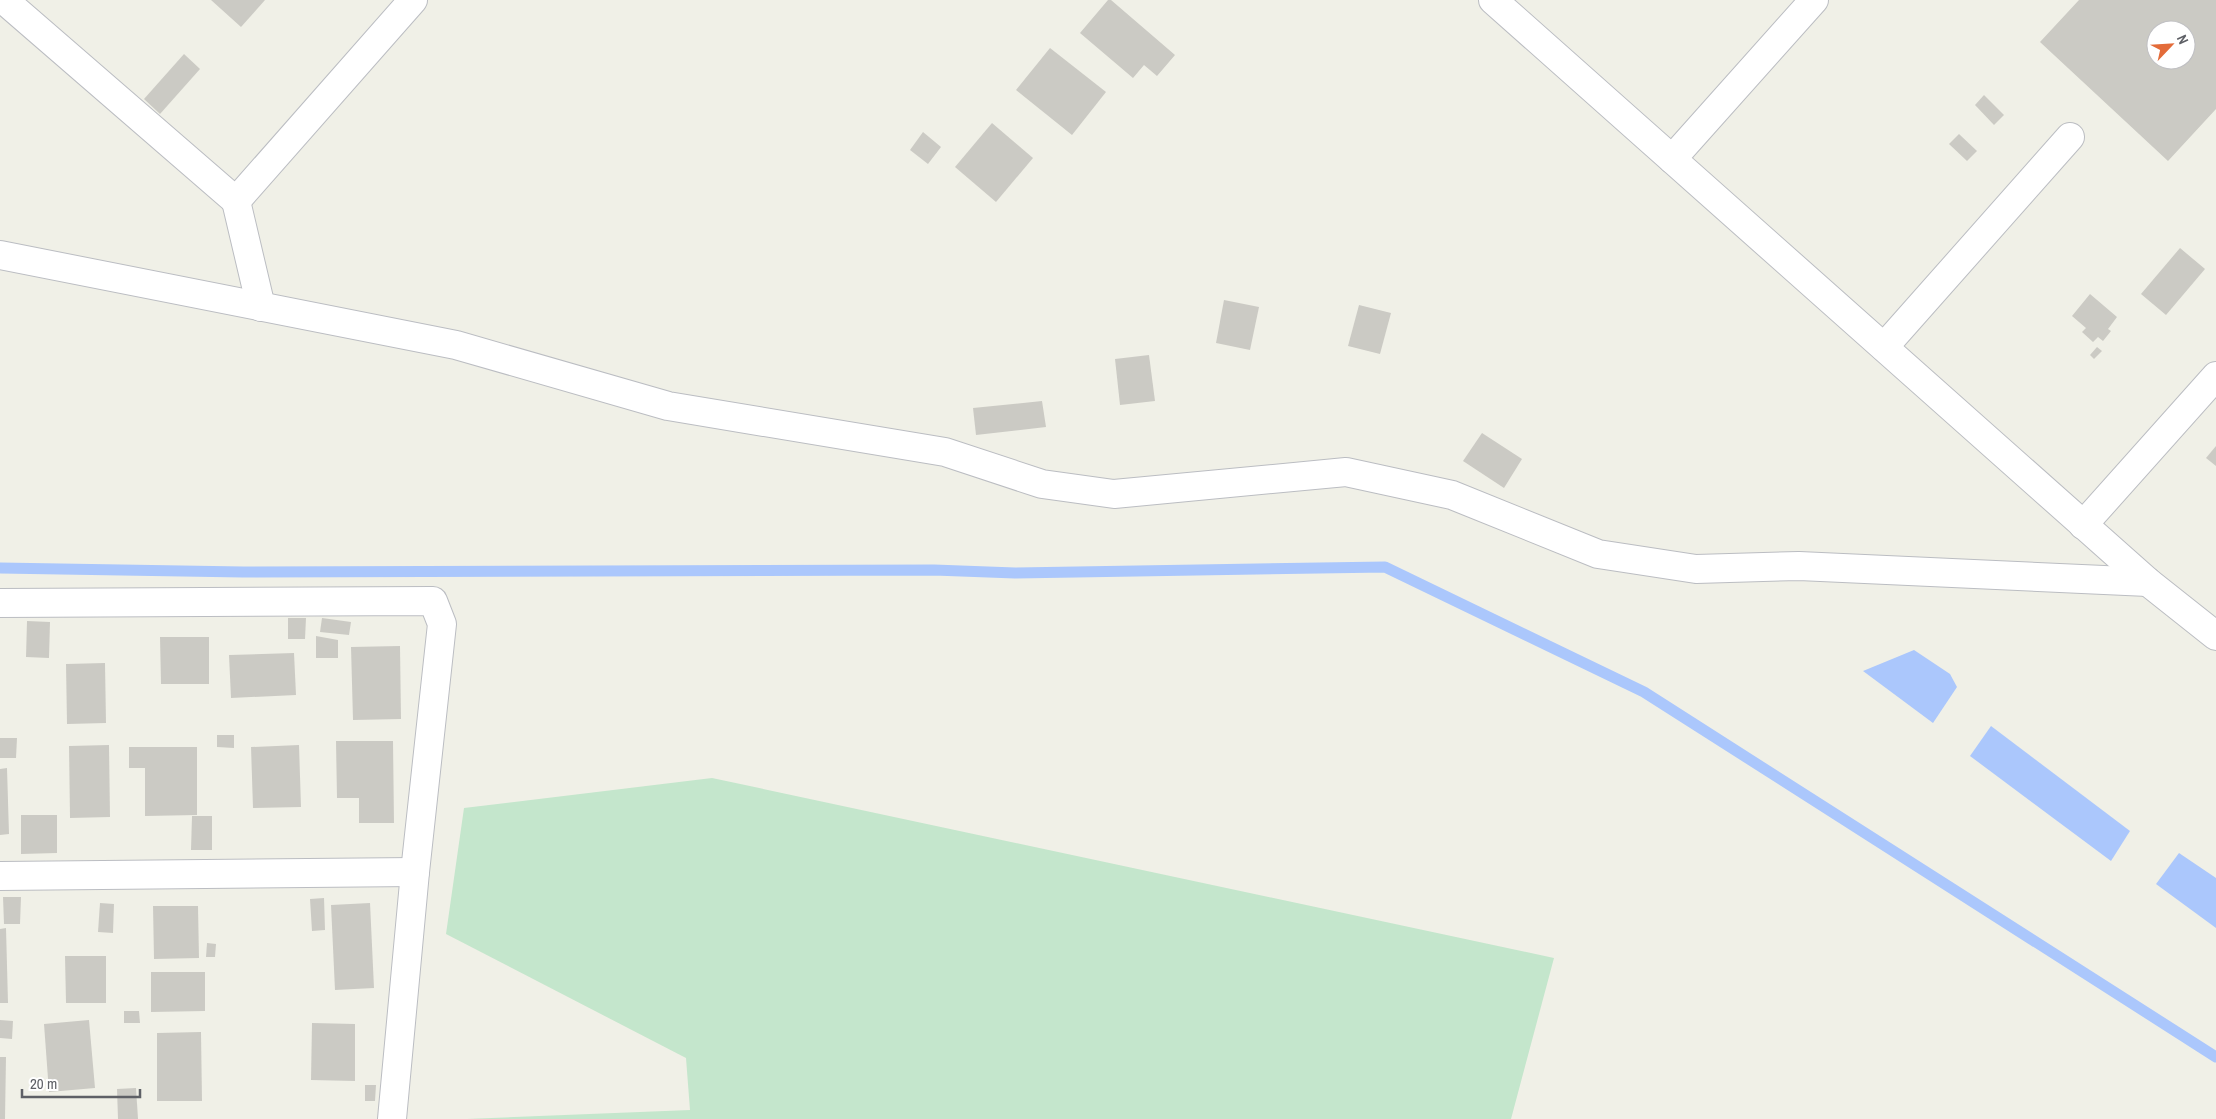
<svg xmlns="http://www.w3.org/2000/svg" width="2216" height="1119" font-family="'Archivo Narrow',sans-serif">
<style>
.green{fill:#c4e6cc}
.water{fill:#abc7fc}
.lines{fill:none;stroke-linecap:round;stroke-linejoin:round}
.stream{stroke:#abc7fc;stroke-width:11}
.building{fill:#cbcac4;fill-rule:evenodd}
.minor-casing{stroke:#bbbdc2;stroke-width:30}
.minor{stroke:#fff;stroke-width:28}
</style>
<rect width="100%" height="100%" fill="#f0f0e7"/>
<path class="green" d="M 712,778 L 1554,958 L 1511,1119 L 467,1119 L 690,1110 L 686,1058 L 446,934 L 464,808 Z"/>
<g class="water">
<path d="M 1914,650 L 1950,674 L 1957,687 L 1933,723 L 1863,671 Z"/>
<path d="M 1991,726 L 2130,831 L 2111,861 L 1970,756 Z"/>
<path d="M 2179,853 L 2216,878 L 2216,928 L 2156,884 Z"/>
</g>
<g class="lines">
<path class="stream" d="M 0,568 L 243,572 L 934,570 L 1015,573 L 1385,567 L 1644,692 L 2216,1057"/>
</g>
<g class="building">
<path d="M 211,0 L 265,0 L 241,27 Z"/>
<path d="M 1108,0 L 1111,0 L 1175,55 L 1157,76 L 1144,65 L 1133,78 L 1080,33 Z"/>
<path d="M 2079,0 L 2216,0 L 2216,109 L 2168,161 L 2040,42 ZM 2156,30 L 2186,30 L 2186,60 L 2156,60 Z"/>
<path d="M 1050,48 L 1106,92 L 1072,135 L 1016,90 Z"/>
<path d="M 184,54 L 200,69 L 160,114 L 144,99 Z"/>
<path d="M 1984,95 L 2004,115 L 1994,125 L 1975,105 Z"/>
<path d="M 992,123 L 1033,158 L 996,202 L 955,167 Z"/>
<path d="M 923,132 L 941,147 L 928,164 L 910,150 Z"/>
<path d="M 1959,134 L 1977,151 L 1967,161 L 1949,144 Z"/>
<path d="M 2180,248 L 2205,269 L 2166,315 L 2141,294 Z"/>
<path d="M 2090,294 L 2117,317 L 2108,329 L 2111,331 L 2103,341 L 2098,337 L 2093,342 L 2082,332 L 2086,328 L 2072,316 Z"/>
<path d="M 1224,300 L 1259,307 L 1250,350 L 1216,343 Z"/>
<path d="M 1359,305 L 1391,313 L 1380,354 L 1348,346 Z"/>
<path d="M 2097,347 L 2102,351 L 2094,359 L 2090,355 Z"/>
<path d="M 1149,355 L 1155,401 L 1120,405 L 1115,359 Z"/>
<path d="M 1042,401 L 1046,427 L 976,435 L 973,408 Z"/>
<path d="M 1482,433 L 1522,459 L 1504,488 L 1463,461 Z"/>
<path d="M 2216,446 L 2216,466 L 2206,458 Z"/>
<path d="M 288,618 L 306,618 L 305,639 L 288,639 Z"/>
<path d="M 322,618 L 351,622 L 349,635 L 320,632 Z"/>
<path d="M 27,621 L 50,622 L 49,658 L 26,657 Z"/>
<path d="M 316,636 L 338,640 L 338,658 L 316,658 Z"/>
<path d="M 160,637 L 209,637 L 209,684 L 161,684 Z"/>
<path d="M 400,646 L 401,719 L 353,720 L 351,647 Z"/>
<path d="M 294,653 L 296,695 L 231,698 L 229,655 Z"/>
<path d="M 105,663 L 106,723 L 67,724 L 66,664 Z"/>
<path d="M 217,735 L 234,735 L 234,748 L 217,747 Z"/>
<path d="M 0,738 L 17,738 L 16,758 L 0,758 Z"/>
<path d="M 336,741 L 393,741 L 394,823 L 359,823 L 359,798 L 337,798 Z"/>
<path d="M 109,745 L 110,817 L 70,818 L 69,746 Z"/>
<path d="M 299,745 L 301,807 L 253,808 L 251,747 Z"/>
<path d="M 129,747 L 197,747 L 197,815 L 145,816 L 145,768 L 129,768 Z"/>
<path d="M 7,768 L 9,834 L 0,835 L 0,769 Z"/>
<path d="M 21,815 L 57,815 L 57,853 L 21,854 Z"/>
<path d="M 192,816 L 212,816 L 212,850 L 191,850 Z"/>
<path d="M 3,897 L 21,897 L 20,924 L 4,924 Z"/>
<path d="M 324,898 L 325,930 L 312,931 L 310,899 Z"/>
<path d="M 100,903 L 114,904 L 113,933 L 98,932 Z"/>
<path d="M 370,903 L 374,988 L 335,990 L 331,905 Z"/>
<path d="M 153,906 L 198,906 L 199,958 L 154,959 Z"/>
<path d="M 6,928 L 8,1003 L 0,1003 L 0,929 Z"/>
<path d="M 207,943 L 216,944 L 215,957 L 206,957 Z"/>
<path d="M 65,956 L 106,956 L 106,1003 L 66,1003 Z"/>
<path d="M 151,972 L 205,972 L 205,1011 L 151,1012 Z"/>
<path d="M 124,1011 L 139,1011 L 140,1023 L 124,1023 Z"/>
<path d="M 0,1020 L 13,1021 L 12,1039 L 0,1038 Z"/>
<path d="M 89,1020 L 95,1088 L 49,1092 L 44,1024 Z"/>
<path d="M 312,1023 L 355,1024 L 355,1081 L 311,1080 Z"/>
<path d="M 201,1032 L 202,1101 L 157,1101 L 157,1033 Z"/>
<path d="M 0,1057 L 6,1057 L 5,1119 L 0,1119 Z"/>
<path d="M 365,1085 L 376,1085 L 375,1101 L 365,1101 Z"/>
<path d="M 136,1088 L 138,1119 L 118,1119 L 117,1089 Z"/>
</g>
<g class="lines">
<g class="minor-casing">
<g id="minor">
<path d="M 4,0 L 236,201 L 413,0"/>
<path d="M 1493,0 L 2148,582 L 2216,636"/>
<path d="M 1672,159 L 1814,0"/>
<path d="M 236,201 L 261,307"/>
<path d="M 0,255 L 456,345 L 668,406 L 945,452 L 1042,484 L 1114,494 L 1346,472 L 1452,495 L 1598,554 L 1696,569 L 1799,566 L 2148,582"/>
<path d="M 1884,347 L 2070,137"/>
<path d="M 2083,525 L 2216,376"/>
<path d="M 0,603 L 433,601 L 442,624 L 415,872 L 392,1119"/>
<path d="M 0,876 L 415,872"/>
</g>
</g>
<use href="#minor" class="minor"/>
</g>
<g transform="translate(2171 45) rotate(65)"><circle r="24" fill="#ffffff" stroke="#bfbfc2"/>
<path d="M0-4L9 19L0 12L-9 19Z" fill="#e36b39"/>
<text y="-8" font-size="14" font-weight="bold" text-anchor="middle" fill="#5e6066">N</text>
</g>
<path d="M22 1089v8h118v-8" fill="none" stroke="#5e6066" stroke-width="2.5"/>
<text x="30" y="1089" font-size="15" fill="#5e6066" stroke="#ffffff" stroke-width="4" paint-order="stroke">20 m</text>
</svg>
